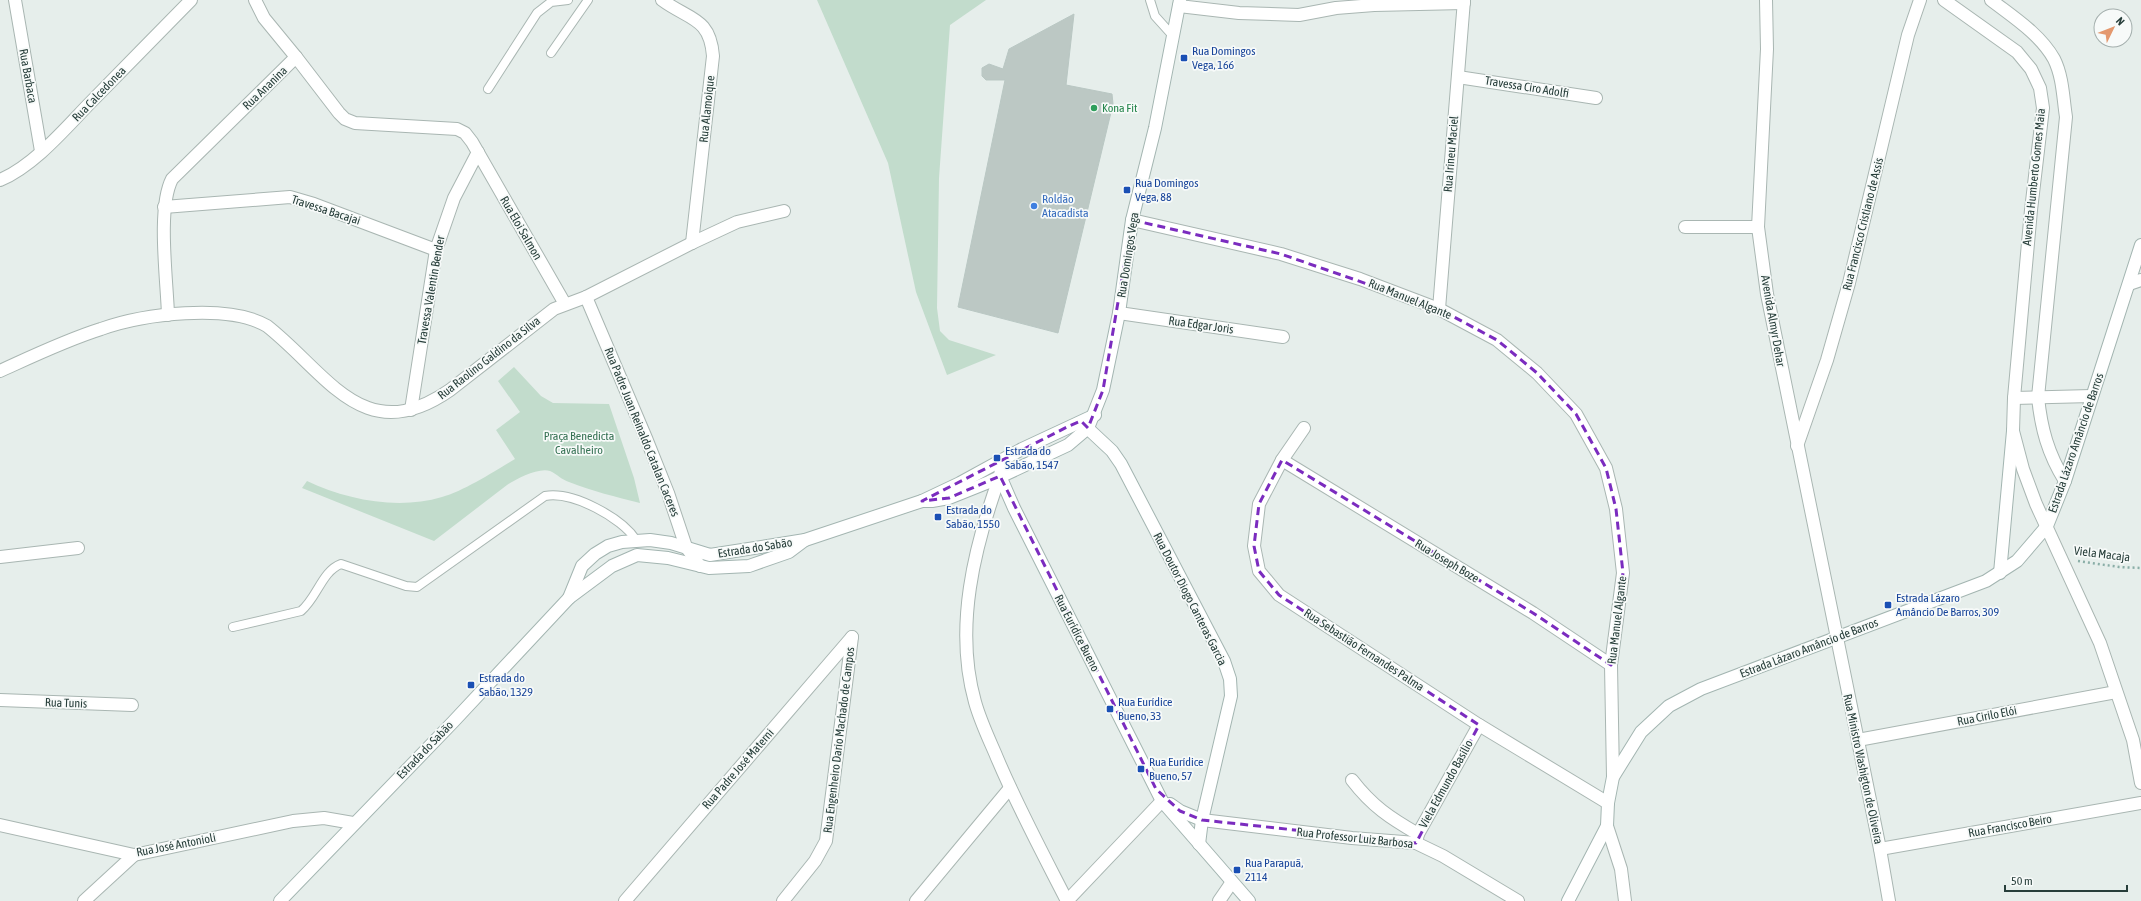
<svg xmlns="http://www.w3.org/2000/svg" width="2141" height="901" font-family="'Asap Condensed',sans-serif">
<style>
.green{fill:#c2dccc}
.building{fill:#bcc8c4;stroke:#b9c7c3}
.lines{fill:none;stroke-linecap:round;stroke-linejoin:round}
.lane-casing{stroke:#a9b6b2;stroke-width:10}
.street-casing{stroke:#a9b6b2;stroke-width:14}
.secondary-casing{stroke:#a3b5b1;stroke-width:14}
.path{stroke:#8aaea7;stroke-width:2.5;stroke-dasharray:2 3;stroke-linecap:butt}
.lane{stroke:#fff;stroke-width:8}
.street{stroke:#fff;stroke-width:12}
.secondary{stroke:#fff;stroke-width:12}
.marked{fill:none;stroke:#7b2cbf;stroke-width:3;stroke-dasharray:8 5;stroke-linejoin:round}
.transit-dot{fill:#1a4fb4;stroke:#f7faf9;stroke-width:1.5}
.leisure-dot{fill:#2e9e5b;stroke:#f7faf9;stroke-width:1.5}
.shop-dot{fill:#3f7fe0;stroke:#f7faf9;stroke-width:1.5}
.labels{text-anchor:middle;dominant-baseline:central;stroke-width:3.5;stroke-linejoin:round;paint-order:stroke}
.transit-label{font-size:12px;fill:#164399;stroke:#f7faf9;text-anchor:start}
.street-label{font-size:12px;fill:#273e3a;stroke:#f7faf9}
.leisure-label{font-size:12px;fill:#27864d;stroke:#f7faf9;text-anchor:start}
.shop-label{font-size:12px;fill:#366cbe;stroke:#f7faf9;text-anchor:start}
.park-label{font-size:12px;fill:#357153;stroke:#f7faf9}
</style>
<rect width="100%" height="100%" fill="#e6eeeb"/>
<g class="green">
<path d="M 817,0 L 986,0 L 950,25 L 939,178 L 937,308 L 940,331 L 949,340 L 996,355 L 947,375 L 916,292 L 888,163 Z"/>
<path d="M 514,367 L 541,396 L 553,403 L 609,404 L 634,478 L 640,503 C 616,497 592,491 569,482 C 562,480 557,474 550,471 C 539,467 516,479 507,485 L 434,541 L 302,488 L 307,481 C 347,500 398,510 442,497 C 464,491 495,471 515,459 L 496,430 L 520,412 L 498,381 Z"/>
</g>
<path class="building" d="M 1074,14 L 1066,85 L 1112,94 L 1113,104 L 1058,333 L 958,307 L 1005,80 L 986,80 L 982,76 L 982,68 L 989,64 L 1003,69 L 1009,49 Z"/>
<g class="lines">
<g class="lane-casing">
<g id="lane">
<path d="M 1150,0 L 1155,16 L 1173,36"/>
<path d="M 551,53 L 588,0"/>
<path d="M 488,89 L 537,13 L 551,2 L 568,0"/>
<path d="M 233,627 L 301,611 C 317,598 322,571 341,564 L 406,586 L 417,587 L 545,496 C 573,491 622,518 636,540"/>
</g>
</g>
<g class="street-casing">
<g id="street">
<path d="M 15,0 L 41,151"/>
<path d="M 255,0 L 264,18 L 296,57"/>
<path d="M 662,0 C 689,20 710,17 713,56 L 692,243"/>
<path d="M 1766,0 L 1767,49 L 1758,227 L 1767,294 L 1880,849 L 1889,901"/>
<path d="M 1944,0 L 2017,52 L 2031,69 L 2040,88 L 2043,108 L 2031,210 L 2014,398 L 2013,431 L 2023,469 L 2036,504 L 2100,643 L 2133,740 L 2141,783"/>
<path d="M 1991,0 C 2013,17 2040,34 2054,59 C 2063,77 2063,98 2066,117 L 2038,397 C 2041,428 2048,454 2065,481"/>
<path d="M 1179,6 L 1239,13 L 1299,15 L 1336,8 L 1374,5 L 1464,3"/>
<path d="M 1458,77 L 1596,98"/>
<path d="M 0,180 C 33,166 63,131 88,105 C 122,70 157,35 191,0"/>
<path d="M 164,207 L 290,197 L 314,204 L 436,250"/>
<path d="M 1132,220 L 1281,254 L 1360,279 L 1439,309 L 1497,340 L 1537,373 L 1576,414 L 1606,468 L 1616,509 L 1623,573 L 1611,665 L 1613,777"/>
<path d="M 1685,227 L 1758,227"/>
<path d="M 2129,284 L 2141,280"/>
<path d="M 586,297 L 646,438 L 668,493 L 686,547 L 700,566"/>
<path d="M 1439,309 L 1464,0"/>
<path d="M 1119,313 L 1283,337"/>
<path d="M 168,315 C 167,280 157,208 172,179 L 296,57 L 339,113 L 345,119 L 355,123 L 457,129 L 465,133 L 472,142 L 565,304"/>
<path d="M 0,371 C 33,356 66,340 101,329 C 143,314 228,303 267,326 C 328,374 364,450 450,390 L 554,309 L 586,297 L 692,243 L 737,222 L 784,211"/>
<path d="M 2014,398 L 2092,396"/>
<path d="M 411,410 L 436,250 L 454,198 L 478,152"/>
<path d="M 1304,428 L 1282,460 L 1259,504 L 1254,546 L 1259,571 L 1279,595 L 1479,725 L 1608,803"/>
<path d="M 1797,446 L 1827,360 L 1849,283 L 1908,35 L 1920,0"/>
<path d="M 1282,460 L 1533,613 L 1611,665"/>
<path d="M 1000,476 C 974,547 954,628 975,702 C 980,720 988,737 995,753 C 1016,804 1042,852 1067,901"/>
<path d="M 0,557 L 78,548"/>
<path d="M 0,700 L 132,705"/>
<path d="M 1858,740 L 2116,692"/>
<path d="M 1352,780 C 1372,806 1390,818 1418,834"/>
<path d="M 1202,820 L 1352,838 L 1416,843 L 1443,856 L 1518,901"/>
<path d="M 0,825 L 134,855 L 293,821 L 324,818 L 353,823"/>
<path d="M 1607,826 L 1621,869 L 1625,901"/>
<path d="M 1416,843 L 1418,834 L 1479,725"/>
<path d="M 1880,849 L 2141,803"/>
<path d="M 84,901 L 134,855"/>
<path d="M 625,901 L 852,637"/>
<path d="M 783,901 L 815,861 L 826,841 L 852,637"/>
<path d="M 916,901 L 1010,788"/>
<path d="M 1067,901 L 1162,801"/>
<path d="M 1219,901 L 1232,882"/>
</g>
</g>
<g class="secondary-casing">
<g id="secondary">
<path d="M 1082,423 L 1112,451 L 1121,464 L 1224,661 L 1230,679 L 1231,696 L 1202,820 L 1199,844"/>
<path d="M 1001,469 L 1000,476 L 1014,508 L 1162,801 L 1249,901"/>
<path d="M 922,501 L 932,501 L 949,498 L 989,482 L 1068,445 L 1088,428 L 1103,390 L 1119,313 L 1132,220 L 1155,128 L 1180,0"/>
<path d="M 2000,573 L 2013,431"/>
<path d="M 569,598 L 582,566 L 595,554 L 608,546 L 622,542 L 650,540 L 671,543 L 710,555 L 805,540 L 922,501 L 960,483 L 1022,449 L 1095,415"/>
<path d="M 1170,804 L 1180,811 L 1202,820"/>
<path d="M 280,901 L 453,722 L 569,598 L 612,566 L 637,555 L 668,558 L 709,568 L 749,566 L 789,552 L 805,540"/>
<path d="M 1568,901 L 1607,826 L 1608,803 L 1613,777 L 1641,732 L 1669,706 L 1701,689 L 1986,581 L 2017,561 L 2047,526 L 2065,481 L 2141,245"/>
</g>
</g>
<path class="path" d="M 2078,561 L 2119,567 L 2141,568"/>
<use href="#lane" class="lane"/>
<use href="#street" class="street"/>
<use href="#secondary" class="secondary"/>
</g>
<path class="marked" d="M 1132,220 L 1281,254 L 1439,309 L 1497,340 L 1537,373 L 1576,414 L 1606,468 L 1616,509 L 1623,573 L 1611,665 L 1533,613 L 1282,460 L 1259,504 L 1254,546 L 1259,571 L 1279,595 L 1479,725 L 1416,843 L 1202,820 L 1180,811 L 1156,789 L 1000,476 L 949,498 L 922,501 L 1069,426 L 1081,421 L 1088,428 L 1103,390 Z"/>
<g class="transit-dot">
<rect x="1180" y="54" width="8" height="8" rx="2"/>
<rect x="1123" y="186" width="8" height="8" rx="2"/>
<rect x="993" y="454" width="8" height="8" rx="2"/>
<rect x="934" y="513" width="8" height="8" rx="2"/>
<rect x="1884" y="601" width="8" height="8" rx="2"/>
<rect x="467" y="681" width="8" height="8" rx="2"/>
<rect x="1106" y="705" width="8" height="8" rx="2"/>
<rect x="1137" y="765" width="8" height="8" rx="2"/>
<rect x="1233" y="866" width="8" height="8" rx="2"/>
</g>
<circle class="leisure-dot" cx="1094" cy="108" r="4"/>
<circle class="shop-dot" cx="1034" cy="206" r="4"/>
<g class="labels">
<g class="transit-label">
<text x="1192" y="51">Rua Domingos<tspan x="1192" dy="14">Vega, 166</tspan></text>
<text x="1135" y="183">Rua Domingos<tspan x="1135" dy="14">Vega, 88</tspan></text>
<text x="1005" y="451">Estrada do<tspan x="1005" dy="14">Sabão, 1547</tspan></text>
<text x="946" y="510">Estrada do<tspan x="946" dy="14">Sabão, 1550</tspan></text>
<text x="1896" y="598">Estrada Lázaro<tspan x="1896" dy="14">Amâncio De Barros, 309</tspan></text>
<text x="479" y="678">Estrada do<tspan x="479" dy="14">Sabão, 1329</tspan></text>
<text x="1118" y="702">Rua Eurídice<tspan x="1118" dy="14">Bueno, 33</tspan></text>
<text x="1149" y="762">Rua Eurídice<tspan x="1149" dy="14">Bueno, 57</tspan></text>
<text x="1245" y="863">Rua Parapuã,<tspan x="1245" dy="14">2114</tspan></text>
</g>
<g class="street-label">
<text transform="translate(28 76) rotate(80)">Rua Barbaca</text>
<text transform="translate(1527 87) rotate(9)">Travessa Ciro Adolfi</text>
<text transform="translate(265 88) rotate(-44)">Rua Ananina</text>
<text transform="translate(99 94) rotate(-46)">Rua Calcedonea</text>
<text transform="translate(707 109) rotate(-84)">Rua Alamoique</text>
<text transform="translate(1451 154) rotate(-85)">Rua Irineu Maciel</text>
<text transform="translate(2034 177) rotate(-84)">Avenida Humberto Gomes Maia</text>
<text transform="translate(326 210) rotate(18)">Travessa Bacajai</text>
<text transform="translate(1863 224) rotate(-76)">Rua Francisco Cristiano de Assis</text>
<text transform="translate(521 228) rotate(60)">Rua Eloi Salmon</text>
<text transform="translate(1128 255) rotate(-81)">Rua Domingos Vega</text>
<text transform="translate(431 290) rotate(-80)">Travessa Valentin Bender</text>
<text transform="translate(1410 299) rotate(22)">Rua Manuel Algante</text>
<text transform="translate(1773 321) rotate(80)">Avenida Almyr Dehar</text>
<text transform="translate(1201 325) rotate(8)">Rua Edgar Joris</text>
<text transform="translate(489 358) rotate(-38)">Rua Raolino Galdino da Silva</text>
<text transform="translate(642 432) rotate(68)">Rua Padre Juan Reinaldo Catalan Caceres</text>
<text transform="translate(2076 443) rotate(-71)">Estrada Lázaro Amâncio de Barros</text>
<text transform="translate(755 548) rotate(-9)">Estrada do Sabão</text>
<text transform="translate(2102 554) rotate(7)">Viela Macaja</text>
<text transform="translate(1447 561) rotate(31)">Rua Joseph Boze</text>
<text transform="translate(1190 599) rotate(63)">Rua Doutor Diogo Canteras Garcia</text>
<text transform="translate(1617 620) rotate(-83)">Rua Manuel Algante</text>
<text transform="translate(1077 633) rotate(63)">Rua Eurídice Bueno</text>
<text transform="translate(1809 648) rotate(-21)">Estrada Lázaro Amâncio de Barros</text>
<text transform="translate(1364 650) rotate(33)">Rua Sebastião Fernandes Palma</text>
<text transform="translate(66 703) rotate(2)">Rua Tunis</text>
<text transform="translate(1987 716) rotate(-11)">Rua Cirilo Elói</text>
<text transform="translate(839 740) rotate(-83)">Rua Engenheiro Dario Machado de Campos</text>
<text transform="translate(425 750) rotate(-46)">Estrada do Sabão</text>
<text transform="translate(738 769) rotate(-49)">Rua Padre José Materni</text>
<text transform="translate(1863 769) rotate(78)">Rua Ministro Washigton de Oliveira</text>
<text transform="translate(1446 784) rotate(-61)">Viela Edmundo Basílio</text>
<text transform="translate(2010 826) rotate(-10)">Rua Francisco Beiro</text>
<text transform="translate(1355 838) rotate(6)">Rua Professor Luiz Barbosa</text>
<text transform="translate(176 845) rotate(-11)">Rua José Antonioli</text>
</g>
<g class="leisure-label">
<text x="1102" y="108">Kona Fit</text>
</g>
<g class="shop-label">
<text x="1042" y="199">Roldão<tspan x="1042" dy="14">Atacadista</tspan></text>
</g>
<g class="park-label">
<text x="579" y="436">Praça Benedicta<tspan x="579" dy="14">Cavalheiro</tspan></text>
</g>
</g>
<g transform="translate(2113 28) rotate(47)"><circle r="19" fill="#f7faf9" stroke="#a4afad"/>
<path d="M0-3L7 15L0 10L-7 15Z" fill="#e4986e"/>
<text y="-6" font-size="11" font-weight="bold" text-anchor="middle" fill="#273e3a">N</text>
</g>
<path d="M2005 885v6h122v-6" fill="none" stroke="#273e3a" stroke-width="2"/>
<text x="2011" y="885" font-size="12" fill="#273e3a" stroke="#f7faf9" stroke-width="3" paint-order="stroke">50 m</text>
</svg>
